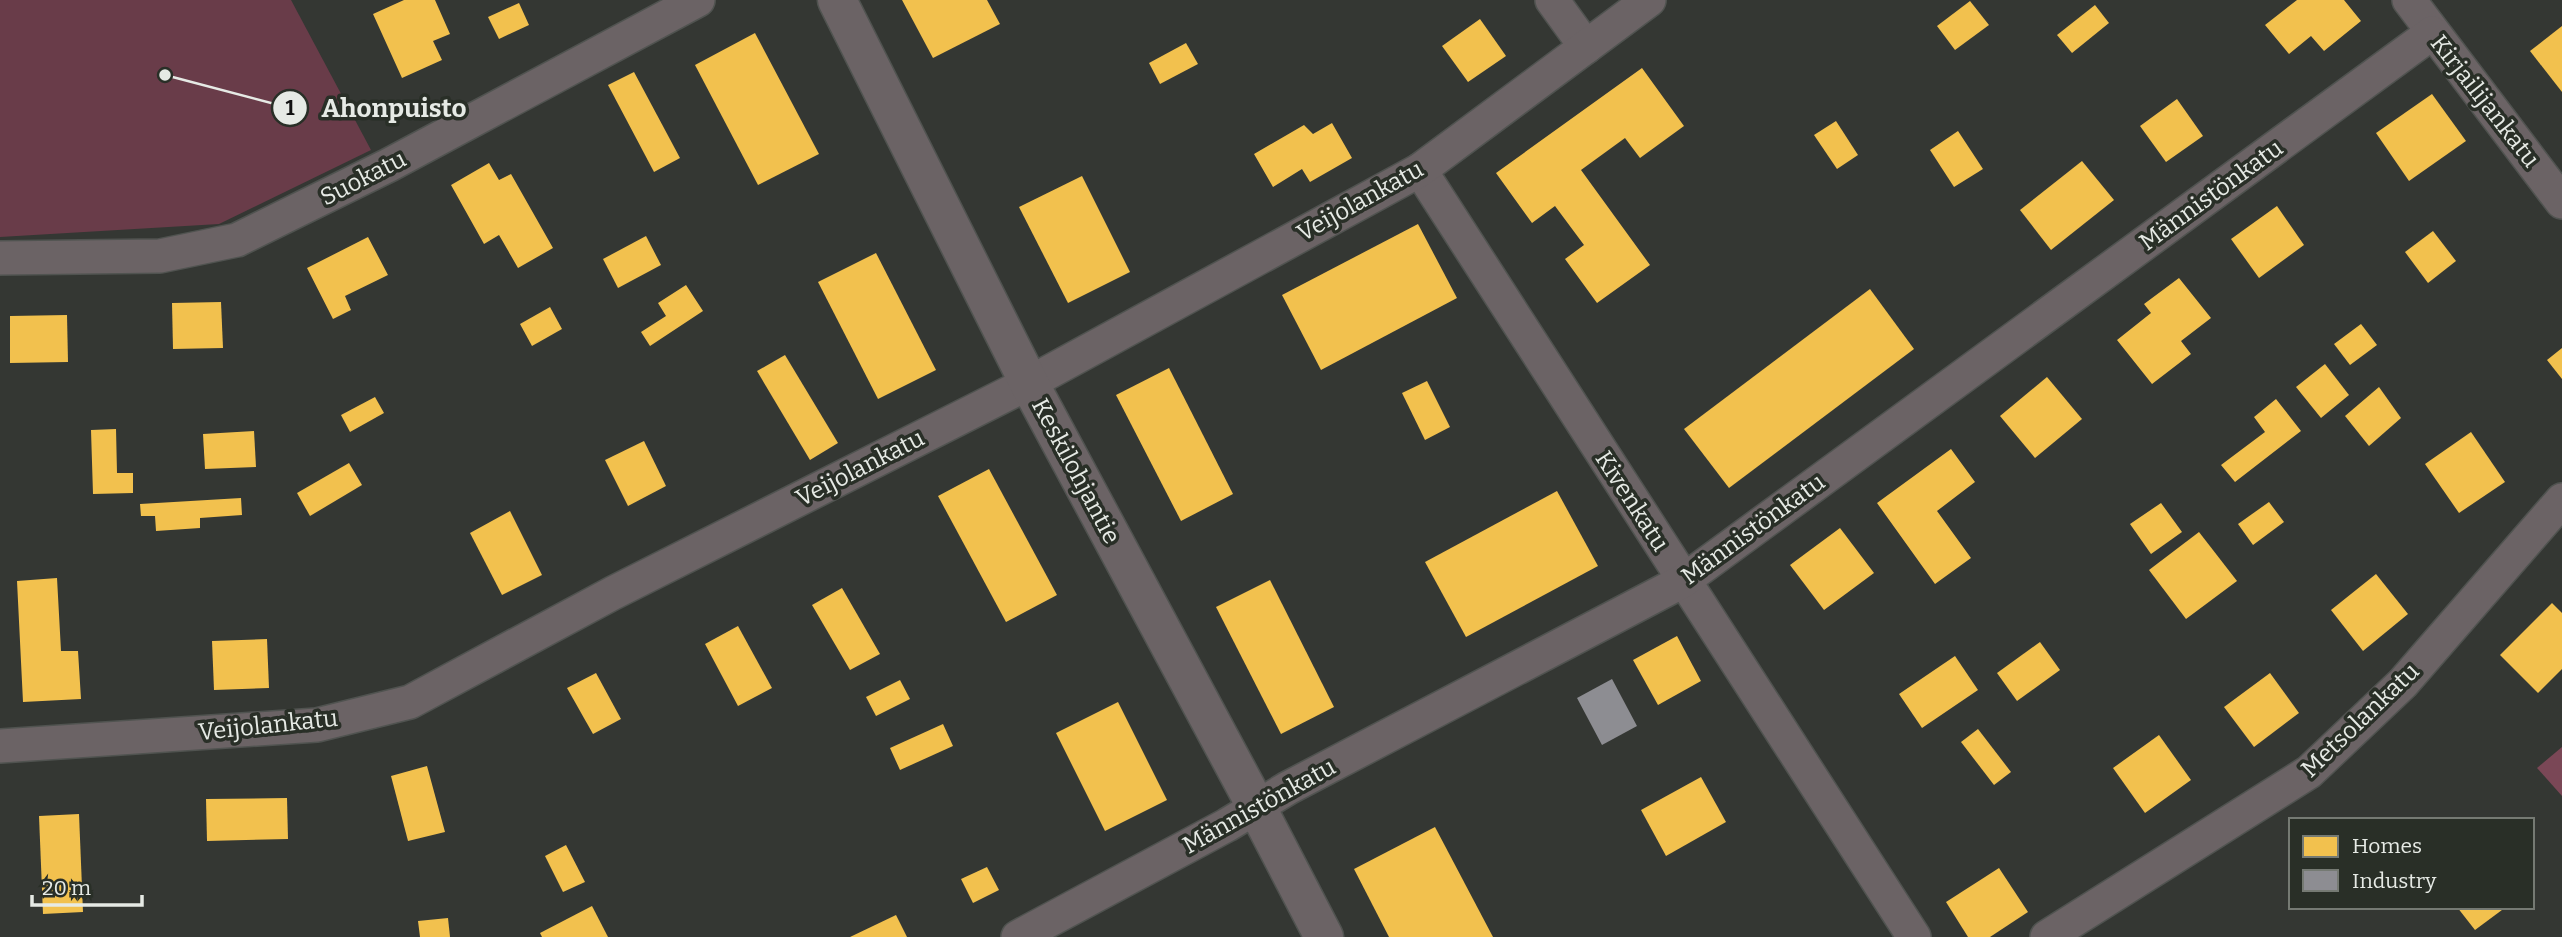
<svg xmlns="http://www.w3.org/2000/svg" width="2562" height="937" font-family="Bitter,serif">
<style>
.green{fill:#693c49}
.forest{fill:#7a4756}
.homes{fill:#f2c14e}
.industry{fill:#8d8d92}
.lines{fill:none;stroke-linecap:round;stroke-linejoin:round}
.minor-casing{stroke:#505350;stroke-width:36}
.tertiary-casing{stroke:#505350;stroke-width:41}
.minor{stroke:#6b6365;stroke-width:33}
.tertiary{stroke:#6b6365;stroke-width:38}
.labels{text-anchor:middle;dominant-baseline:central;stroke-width:7;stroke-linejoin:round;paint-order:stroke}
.street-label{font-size:24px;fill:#e6eae5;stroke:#292f27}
.leader{fill:none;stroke:#e6eae5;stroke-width:2.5}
.callout-dot{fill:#e6eae5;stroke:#292f27;stroke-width:2.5}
.mark-label{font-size:21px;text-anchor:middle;font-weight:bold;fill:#111}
.callout-label{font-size:26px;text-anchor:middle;font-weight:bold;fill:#e6eae5;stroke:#292f27;stroke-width:7;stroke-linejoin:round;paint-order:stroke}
</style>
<rect width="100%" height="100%" fill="#343733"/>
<path class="green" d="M 0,0 L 291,0 L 371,150 L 219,224 L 0,237 Z"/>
<path class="forest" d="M 2562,747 L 2562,796 L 2537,768 Z"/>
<g class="homes">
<path d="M 404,0 L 435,0 L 450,34 L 433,41 L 442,60 L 402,78 L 373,14 Z"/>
<path d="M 902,0 L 987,0 L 1000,24 L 933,58 Z"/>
<path d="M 2297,0 L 2344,0 L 2361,21 L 2324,51 L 2311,36 L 2289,54 L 2265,25 Z"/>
<path d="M 1970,1 L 1989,25 L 1955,50 L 1937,26 Z"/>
<path d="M 519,3 L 529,25 L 499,39 L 488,17 Z"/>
<path d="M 2095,5 L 2109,23 L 2072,53 L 2057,35 Z"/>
<path d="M 1480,19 L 1506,56 L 1468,82 L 1442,46 Z"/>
<path d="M 2562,26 L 2562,92 L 2530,51 Z"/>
<path d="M 755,33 L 819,154 L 758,185 L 695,65 Z"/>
<path d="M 1186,43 L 1198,64 L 1160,84 L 1149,63 Z"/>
<path d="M 1642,68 L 1684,126 L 1640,158 L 1625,138 L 1581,170 L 1650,265 L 1597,303 L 1565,259 L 1584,245 L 1555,206 L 1532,223 L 1496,173 Z"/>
<path d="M 634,72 L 680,158 L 654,172 L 608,85 Z"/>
<path d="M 2432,94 L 2466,141 L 2409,181 L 2376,133 Z"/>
<path d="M 2177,99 L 2203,136 L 2166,162 L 2140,126 Z"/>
<path d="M 1836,121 L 1858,155 L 1837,169 L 1814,135 Z"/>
<path d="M 1332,123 L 1352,158 L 1310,182 L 1302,169 L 1273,187 L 1254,154 L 1304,125 L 1313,134 Z"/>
<path d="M 1958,131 L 1983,169 L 1954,187 L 1930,150 Z"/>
<path d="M 2082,161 L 2114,200 L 2051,250 L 2020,210 Z"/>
<path d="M 489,163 L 499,180 L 511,174 L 553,248 L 518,268 L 499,235 L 484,244 L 451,185 Z"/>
<path d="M 1082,176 L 1130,272 L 1068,303 L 1019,207 Z"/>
<path d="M 2277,206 L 2304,245 L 2259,278 L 2231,239 Z"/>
<path d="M 1418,224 L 1457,298 L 1321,370 L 1282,295 Z"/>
<path d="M 2433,231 L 2456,261 L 2428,283 L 2405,252 Z"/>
<path d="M 646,236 L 661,265 L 618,288 L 603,259 Z"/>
<path d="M 368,237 L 388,275 L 345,296 L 351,310 L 333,319 L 307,268 Z"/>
<path d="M 876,253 L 936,370 L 878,399 L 818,282 Z"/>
<path d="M 2179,278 L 2211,318 L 2181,341 L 2191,354 L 2152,384 L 2117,340 L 2151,313 L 2144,304 Z"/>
<path d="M 686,285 L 703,311 L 650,346 L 641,332 L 666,316 L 658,303 Z"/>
<path d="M 1870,289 L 1914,349 L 1729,488 L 1684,429 Z"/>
<path d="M 221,302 L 223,348 L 173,349 L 172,303 Z"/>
<path d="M 550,307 L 562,329 L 532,346 L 520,324 Z"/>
<path d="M 67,315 L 68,362 L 10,363 L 10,316 Z"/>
<path d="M 2361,324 L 2377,345 L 2350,365 L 2334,344 Z"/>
<path d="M 2562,348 L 2562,379 L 2547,360 Z"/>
<path d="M 785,355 L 838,443 L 810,460 L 757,371 Z"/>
<path d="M 2325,364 L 2349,395 L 2321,418 L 2296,387 Z"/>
<path d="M 1169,368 L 1233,494 L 1181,521 L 1116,395 Z"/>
<path d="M 2047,377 L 2082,419 L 2035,458 L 2000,416 Z"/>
<path d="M 1427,381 L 1450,427 L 1425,440 L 1402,393 Z"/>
<path d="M 2379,387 L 2401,418 L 2369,446 L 2345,416 Z"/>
<path d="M 375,397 L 384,413 L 350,432 L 341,415 Z"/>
<path d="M 2276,399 L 2301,431 L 2235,482 L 2221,465 L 2265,432 L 2254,417 Z"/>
<path d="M 116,429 L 117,473 L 133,473 L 133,493 L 93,494 L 91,430 Z"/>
<path d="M 254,431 L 256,467 L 205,469 L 203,434 Z"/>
<path d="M 2471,432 L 2505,482 L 2459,513 L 2425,464 Z"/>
<path d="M 644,441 L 666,486 L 628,506 L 605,460 Z"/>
<path d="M 1951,449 L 1975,482 L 1937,511 L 1971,558 L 1935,584 L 1877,503 Z"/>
<path d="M 349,463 L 362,485 L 310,516 L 297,493 Z"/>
<path d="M 989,469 L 1057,595 L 1006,622 L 938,496 Z"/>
<path d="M 1557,491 L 1598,566 L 1466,637 L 1425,562 Z"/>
<path d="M 241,498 L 242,515 L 200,518 L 200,528 L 156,531 L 155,516 L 141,516 L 140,504 Z"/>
<path d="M 2269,502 L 2284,522 L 2253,545 L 2238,524 Z"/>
<path d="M 2161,503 L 2182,532 L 2151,554 L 2130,524 Z"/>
<path d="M 510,511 L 542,575 L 502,595 L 470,533 Z"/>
<path d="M 1840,528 L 1874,573 L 1824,610 L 1790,565 Z"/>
<path d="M 2199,532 L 2237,581 L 2186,619 L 2149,570 Z"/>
<path d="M 2376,574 L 2408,614 L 2363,651 L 2331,610 Z"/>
<path d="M 57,578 L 61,651 L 78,651 L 81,699 L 23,702 L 17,581 Z"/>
<path d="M 1270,580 L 1334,707 L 1281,734 L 1216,607 Z"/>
<path d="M 842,588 L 880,654 L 850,670 L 812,605 Z"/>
<path d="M 2552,603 L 2562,613 L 2562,669 L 2538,693 L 2500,655 Z"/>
<path d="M 738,626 L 772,688 L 738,706 L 705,644 Z"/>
<path d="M 1677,636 L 1701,681 L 1658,705 L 1633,660 Z"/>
<path d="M 267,639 L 269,688 L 214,690 L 212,641 Z"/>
<path d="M 2040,642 L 2060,670 L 2017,701 L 1997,673 Z"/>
<path d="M 1955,656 L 1978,690 L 1922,728 L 1899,694 Z"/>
<path d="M 596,673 L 621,719 L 593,734 L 567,688 Z"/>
<path d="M 2270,673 L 2299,713 L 2254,747 L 2224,707 Z"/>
<path d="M 900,680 L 910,699 L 876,716 L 866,697 Z"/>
<path d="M 1118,702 L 1167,800 L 1105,831 L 1056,733 Z"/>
<path d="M 943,724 L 953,746 L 900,770 L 890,748 Z"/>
<path d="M 1978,729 L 2011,772 L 1994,785 L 1961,742 Z"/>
<path d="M 2159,735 L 2191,780 L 2145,813 L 2113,768 Z"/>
<path d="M 427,766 L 445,832 L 408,841 L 391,776 Z"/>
<path d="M 1701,777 L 1726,822 L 1666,856 L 1641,810 Z"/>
<path d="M 287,798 L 288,839 L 207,841 L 206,799 Z"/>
<path d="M 79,814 L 83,912 L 43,914 L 39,816 Z"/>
<path d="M 1435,827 L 1493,937 L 1389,937 L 1354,869 Z"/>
<path d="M 566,845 L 585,882 L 563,892 L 545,856 Z"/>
<path d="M 987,867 L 999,890 L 973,903 L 961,879 Z"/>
<path d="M 1999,868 L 2028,912 L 1990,937 L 1968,937 L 1946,902 Z"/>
<path d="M 592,906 L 608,937 L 542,937 L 540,933 Z"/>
<path d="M 2457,907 L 2506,907 L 2475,930 Z"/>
<path d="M 896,915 L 907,937 L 850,937 Z"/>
<path d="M 448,918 L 450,937 L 420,937 L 418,921 Z"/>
</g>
<path class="industry" d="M 1612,679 L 1637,726 L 1602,745 L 1577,698 Z"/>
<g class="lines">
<g class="minor-casing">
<g id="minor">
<path d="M 1552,0 L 1586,47"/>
<path d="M 2409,0 L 2562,202"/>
<path d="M 1420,170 L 1914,937"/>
<path d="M 0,258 L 160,256 L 237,240 L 389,165 L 698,0"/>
<path d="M 0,746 L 317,725 L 410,702 L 613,593 L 1029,383 L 1420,170 L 1649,0"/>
<path d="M 1018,937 L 1227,825 L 1288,788 L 1683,581 L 2432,33"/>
<path d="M 2047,937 L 2309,772 L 2403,683 L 2562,500"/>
</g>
</g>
<g class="tertiary-casing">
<path id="tertiary" d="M 837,0 L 1029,383 L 1256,806 L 1324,937"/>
</g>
<use href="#minor" class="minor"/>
<use href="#tertiary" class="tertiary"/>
</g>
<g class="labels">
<g class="street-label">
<text transform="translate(2485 101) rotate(52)">Kirjailijankatu</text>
<text transform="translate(363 178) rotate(-27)">Suokatu</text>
<text transform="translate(2211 195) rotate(-36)">Männistönkatu</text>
<text transform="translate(1360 201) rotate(-29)">Veijolankatu</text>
<text transform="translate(860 468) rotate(-27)">Veijolankatu</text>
<text transform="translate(1076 471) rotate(62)">Keskilohjantie</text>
<text transform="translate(1632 501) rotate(57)">Kivenkatu</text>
<text transform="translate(1753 529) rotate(-36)">Männistönkatu</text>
<text transform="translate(2360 720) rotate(-44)">Metsolankatu</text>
<text transform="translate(268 725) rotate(-6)">Veijolankatu</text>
<text transform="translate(1259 806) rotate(-29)">Männistönkatu</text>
</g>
</g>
<path class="leader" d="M165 75L290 108"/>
<g class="callout-dot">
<circle cx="165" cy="75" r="7"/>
<circle cx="290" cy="108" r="18"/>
</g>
<g class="mark-label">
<text x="290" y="115">1</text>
</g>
<g class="callout-label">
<text x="394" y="117">Ahonpuisto</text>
</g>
<rect x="2289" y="818" width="245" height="91" fill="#292f27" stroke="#757a73" stroke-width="2"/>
<rect x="2303" y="836" width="35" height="21" fill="#f2c14e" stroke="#757a73" stroke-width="2"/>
<text x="2352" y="853" font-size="21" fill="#e6eae5">Homes</text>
<rect x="2303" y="870" width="35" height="21" fill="#8d8d92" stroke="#757a73" stroke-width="2"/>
<text x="2352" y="888" font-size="21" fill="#e6eae5">Industry</text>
<path d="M32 895v10h110v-10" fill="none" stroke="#e6eae5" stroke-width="3.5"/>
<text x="42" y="895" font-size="21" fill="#e6eae5" stroke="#292f27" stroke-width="5" paint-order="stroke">20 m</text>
</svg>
